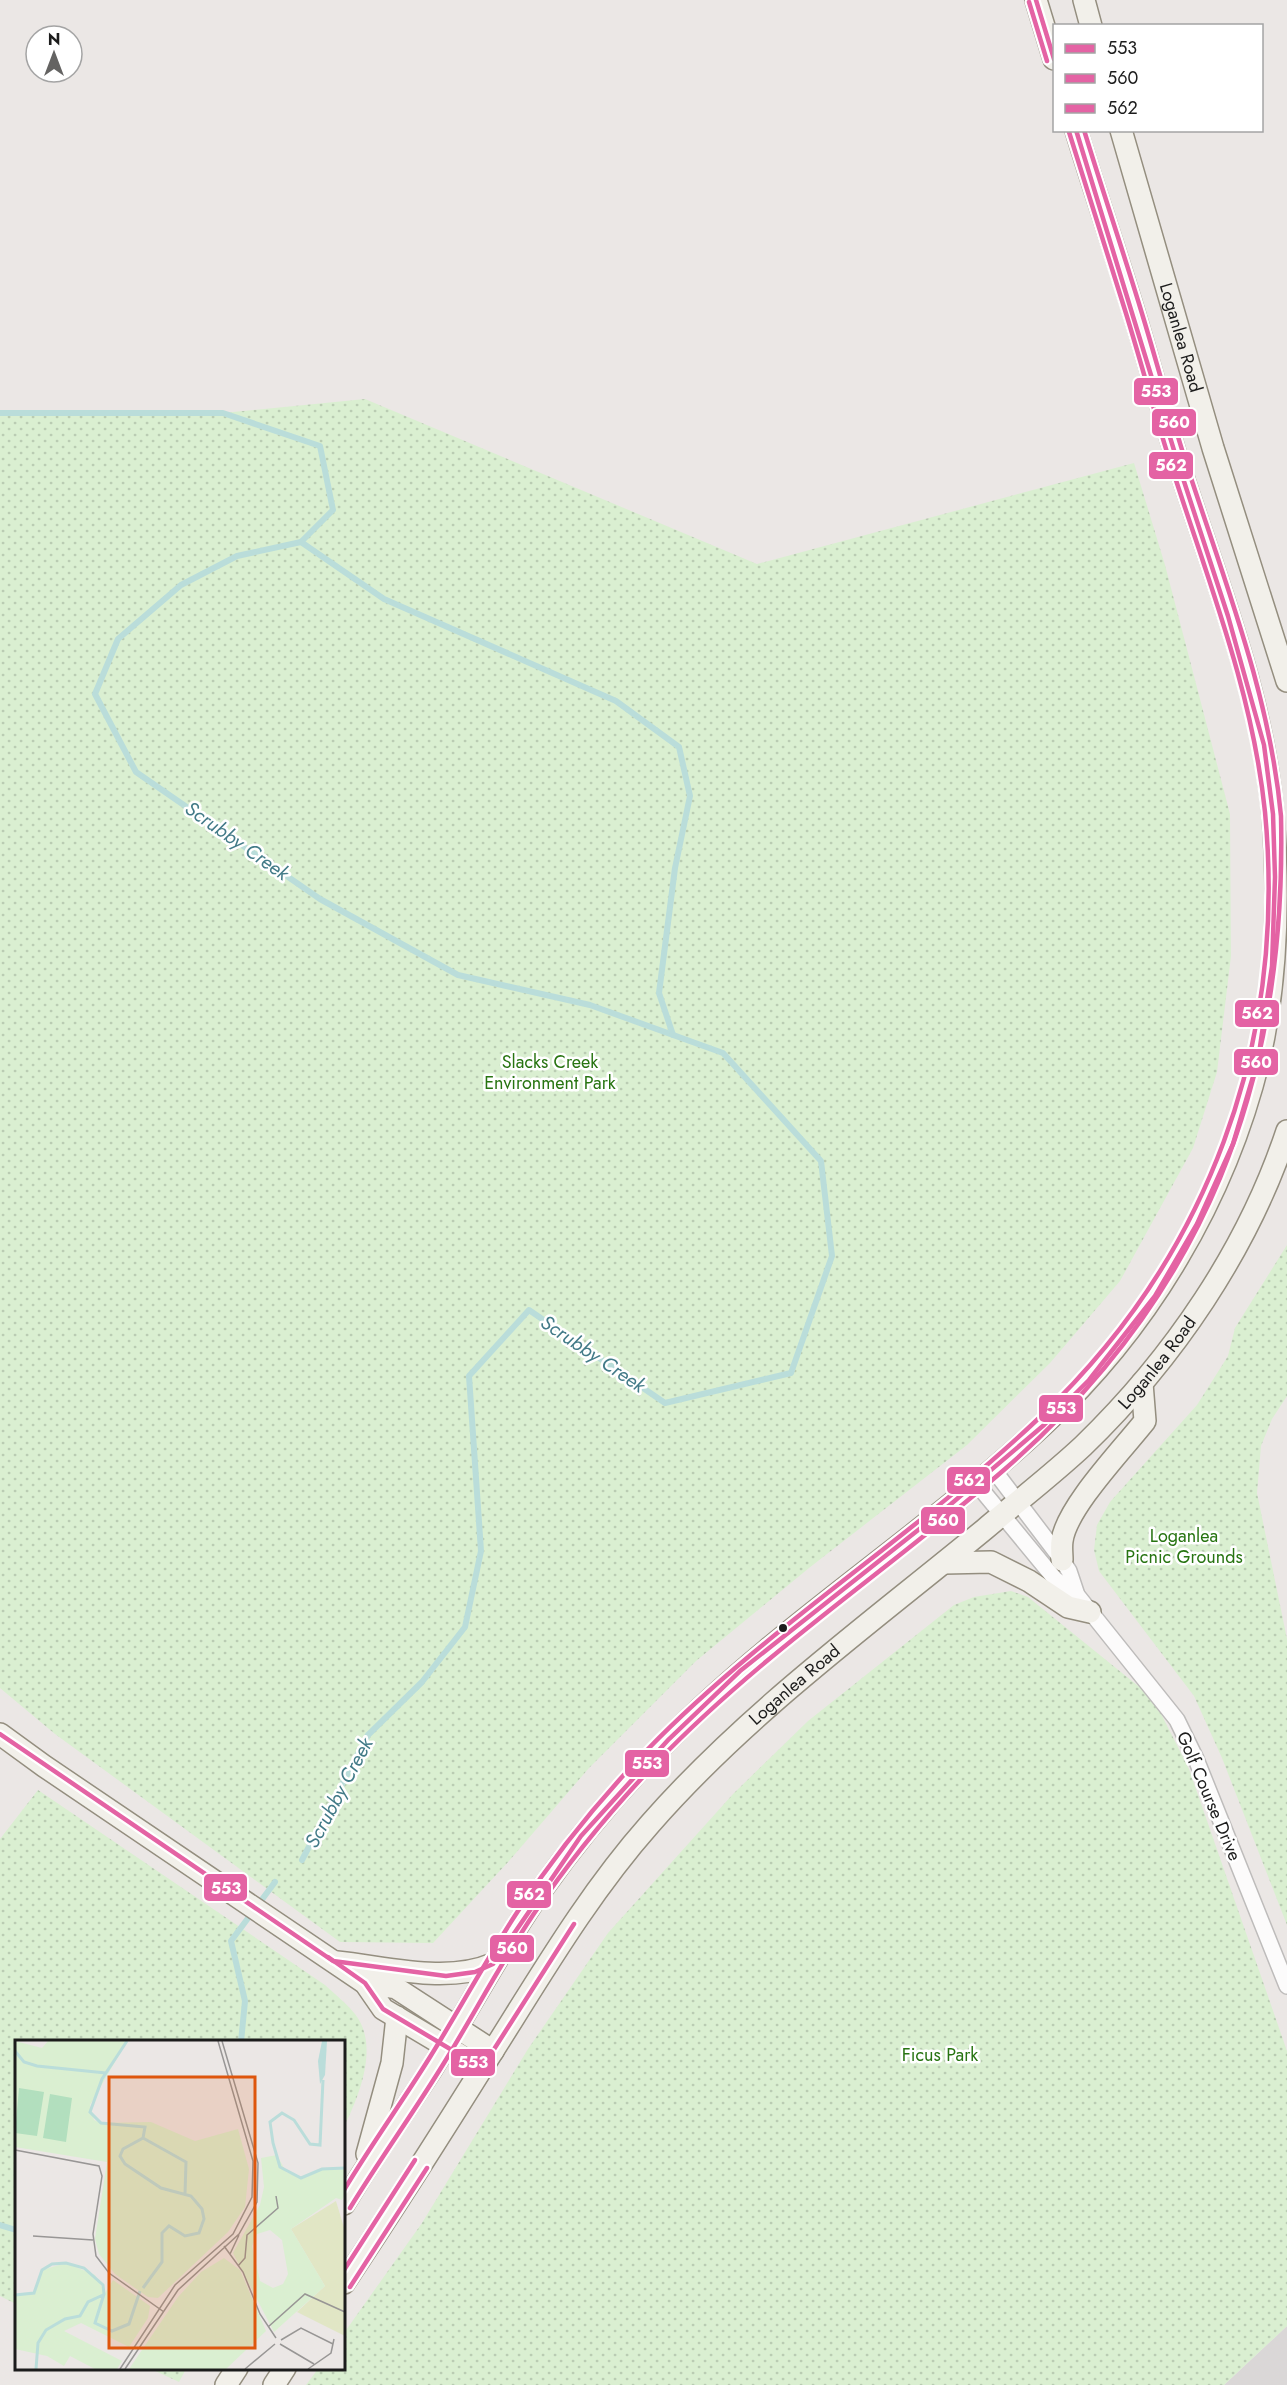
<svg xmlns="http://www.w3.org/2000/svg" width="1287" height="2385" font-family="Jost,sans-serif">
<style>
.residential{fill:#dad7d7}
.park{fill:url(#park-dots)}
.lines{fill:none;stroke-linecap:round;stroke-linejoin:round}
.stream{stroke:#baddda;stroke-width:6}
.street-casing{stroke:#bebcbb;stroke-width:18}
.secondary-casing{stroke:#948e7f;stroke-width:24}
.street{stroke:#fcfbfb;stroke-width:15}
.secondary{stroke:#f2f0ea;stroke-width:21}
.bus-1-casing{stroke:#fff;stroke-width:9}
.bus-2-casing{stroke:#fff;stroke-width:9}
.bus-3-casing{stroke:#fff;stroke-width:9}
.bus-1{stroke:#e463a4;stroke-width:4.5}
.bus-2{stroke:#e463a4;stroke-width:4.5}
.bus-3{stroke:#e463a4;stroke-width:4.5}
.bus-dot{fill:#1c1c1c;stroke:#fff;stroke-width:2}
.labels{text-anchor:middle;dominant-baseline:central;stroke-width:5;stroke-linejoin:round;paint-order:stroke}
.street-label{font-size:18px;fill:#1c1c1c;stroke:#fff}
.park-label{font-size:18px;fill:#277411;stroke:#fff}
.water-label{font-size:20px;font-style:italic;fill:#437b88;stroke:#fff}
.inset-river{fill:none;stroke:#baddda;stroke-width:3}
.inset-road{fill:none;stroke:#989695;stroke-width:1.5}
.view{fill:#de560d;fill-opacity:0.15;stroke:#de560d;stroke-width:3}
.inset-edge{fill:none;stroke:#1c1c1c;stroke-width:3}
.line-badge{stroke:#fff;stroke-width:2}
.badge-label{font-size:16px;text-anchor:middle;font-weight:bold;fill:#fff}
</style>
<defs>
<pattern id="park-dots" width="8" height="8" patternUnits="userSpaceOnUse" patternTransform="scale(1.5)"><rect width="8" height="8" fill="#daefd1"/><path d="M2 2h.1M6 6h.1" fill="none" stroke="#baccb3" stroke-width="1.8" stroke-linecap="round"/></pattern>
</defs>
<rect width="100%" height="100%" fill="#ebe7e5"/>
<path class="residential" d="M 1287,2326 L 1287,2385 L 1224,2385 Z"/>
<g class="park">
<path d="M 365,399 L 757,564 L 1134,463 L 1165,565 L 1230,814 L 1231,956 L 1217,1072 L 1193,1148 L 1120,1281 L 1050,1363 L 967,1445 L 809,1568 L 696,1661 L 589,1768 L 509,1861 L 433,1943 L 340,1942 L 55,1734 L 0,1688 L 0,413 L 223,413 Z"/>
<path d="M 1287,1245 L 1287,1396 L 1272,1419 L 1261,1446 L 1257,1493 L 1287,1639 L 1287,1925 L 1222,1758 L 1194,1696 L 1099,1571 L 1094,1550 L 1097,1525 L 1110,1502 L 1197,1405 L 1228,1356 L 1235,1328 Z"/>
<path d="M 1011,1591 L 1028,1597 L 1153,1698 L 1189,1769 L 1287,2051 L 1287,2326 L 1224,2385 L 306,2385 L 318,2369 L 344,2368 L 344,2333 L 422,2223 L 528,2049 L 608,1933 L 733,1794 L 808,1721 L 954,1605 L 974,1597 Z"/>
<path d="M 38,1790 L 325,1985 C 335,1994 347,2004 355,2014 C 380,2046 359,2096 344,2127 L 344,2042 L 16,2042 L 16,2304 L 0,2296 L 0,1839 Z"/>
<path d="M 151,2369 L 186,2369 L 179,2382 Z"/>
</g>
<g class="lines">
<g class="stream">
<path d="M 0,413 L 223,413 L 320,446 L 333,510 L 301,542 L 237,556 L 181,585 L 118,639 L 95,694 L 136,772 L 320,899 L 458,975 L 590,1005 L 723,1053 L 821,1161 L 832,1256 L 791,1373 L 665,1403 L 529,1310 L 469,1376 L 481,1551 L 465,1627 L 422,1682 L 368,1735 L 302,1860"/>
<path d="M 301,542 L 384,599 L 616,701 L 679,747 L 690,796 L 675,868 L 659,993 L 673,1035"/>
<path d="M 241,2042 L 245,2001 L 231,1941 L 275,1882"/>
<path d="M 0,2225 L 16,2230"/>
</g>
<g class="street-casing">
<g id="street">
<path d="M 993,1469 L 1062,1560 L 1069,1571 L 1077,1595 L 1177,1720 L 1196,1759 L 1287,1986"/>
<path d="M 976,1483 L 1055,1579 L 1077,1595"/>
</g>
</g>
<g class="secondary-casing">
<g id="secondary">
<path d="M 1036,0 L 1054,59"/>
<path d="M 1084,0 L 1091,26"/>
<path id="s1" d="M 1121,130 L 1213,448 L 1287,681"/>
<path d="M 1062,1560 C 1062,1554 1061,1547 1062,1541 C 1066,1508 1123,1449 1145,1421 L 1142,1383"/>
<path d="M 944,1563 L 991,1562 L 1029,1581 L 1068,1607 L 1090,1612"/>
<path d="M 0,1734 L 44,1766 L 365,1983 L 383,2009 L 482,2068"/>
<path d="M 337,1962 C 387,1967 447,1984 493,1964"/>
<path d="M 365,1983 L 396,1988 L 493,2051"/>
<path d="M 367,2154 L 392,2063 L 397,2017"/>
<path d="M 344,2204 C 371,2158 402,2115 431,2070 C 468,2011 500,1949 540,1892 C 578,1838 620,1788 667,1741 C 782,1624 923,1537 1043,1425 C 1148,1328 1225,1199 1259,1060 C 1277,982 1279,895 1273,815 C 1263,697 1217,583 1181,471 C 1163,417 1149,361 1132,306 C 1114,247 1094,189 1076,130"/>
<path id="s2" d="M 344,2283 C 394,2208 443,2131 491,2054 C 541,1975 588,1894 650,1824 C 748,1712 871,1623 985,1529 C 1018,1501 1052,1475 1083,1446 C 1173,1359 1248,1249 1287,1131"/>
<path d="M 226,2385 L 237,2368"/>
<path d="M 274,2385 L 285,2368"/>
</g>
</g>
<use href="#street" class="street"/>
<use href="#secondary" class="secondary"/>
<g class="bus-1-casing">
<g id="bus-1">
<path d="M 1036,0 L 1054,59"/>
<path d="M 0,1734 L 333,1961 L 446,1976 L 475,1972 L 493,1964 L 581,1836 L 669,1739 L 740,1671 L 951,1504 L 1044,1425 L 1089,1380 L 1155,1296 L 1197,1224 L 1233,1144 L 1258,1060 L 1272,966 L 1275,877 L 1273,814 L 1264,745 L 1228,616 L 1177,460 L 1076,130"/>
<path d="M 328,1957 L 365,1983 L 383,2009 L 482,2068 L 574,1924"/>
</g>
</g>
<g class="bus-2-casing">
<g id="bus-2">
<path d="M 1029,2 L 1047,61"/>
<path d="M 350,2208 C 380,2159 414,2112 444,2063 C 474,2014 501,1963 533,1915 C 569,1861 611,1810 657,1762 C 763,1652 890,1569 1005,1469 C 1205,1295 1287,1083 1281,816 C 1270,697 1226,585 1189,472 C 1171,417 1157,362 1140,307 C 1122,248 1102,189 1084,130"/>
<path d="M 350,2287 L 427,2168"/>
</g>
</g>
<g class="bus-3-casing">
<g id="bus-3">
<path d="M 344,2190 C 371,2145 402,2102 430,2057 C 460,2009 487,1958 518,1911 C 556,1853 600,1799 648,1749 C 768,1626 915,1536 1039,1418 C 1208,1258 1287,1044 1265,812 C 1253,694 1209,583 1173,471 C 1155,416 1141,361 1124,307 C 1106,248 1087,191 1069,132"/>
<path d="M 344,2270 L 415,2160"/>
</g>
</g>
<use href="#bus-1" class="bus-1"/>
<use href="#bus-2" class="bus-2"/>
<use href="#bus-3" class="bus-3"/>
</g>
<circle class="bus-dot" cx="783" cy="1628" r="5"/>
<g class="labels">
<g class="street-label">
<text stroke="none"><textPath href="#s1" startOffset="216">Loganlea Road</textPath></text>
<text stroke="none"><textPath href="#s2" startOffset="1239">Loganlea Road</textPath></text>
<text stroke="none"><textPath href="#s2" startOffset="753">Loganlea Road</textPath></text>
<text transform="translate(1209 1796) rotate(67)">Golf Course Drive</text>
</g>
<g class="park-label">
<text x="550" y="1062">Slacks Creek<tspan x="550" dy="21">Environment Park</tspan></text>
<text x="1184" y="1536">Loganlea<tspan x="1184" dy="21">Picnic Grounds</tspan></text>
<text x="940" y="2055">Ficus Park</text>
</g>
<g class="water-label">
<text transform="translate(237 841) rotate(35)">Scrubby Creek</text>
<text transform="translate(593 1354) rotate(34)">Scrubby Creek</text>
<text transform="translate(339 1793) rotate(-62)">Scrubby Creek</text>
</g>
</g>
<g transform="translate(15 2040)">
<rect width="330" height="330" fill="#ebe7e5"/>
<path d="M 321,161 L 330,191 L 330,296 L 282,272 L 310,246 L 276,189 Z" fill="#e1e6c5"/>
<path d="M 0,1 L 27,8 L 33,1 L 112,1 L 75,65 L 79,80 L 86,83 L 136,82 L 180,101 L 223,89 L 234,129 L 230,167 L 213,192 L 143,258 L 133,257 L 100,234 L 84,214 L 80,199 L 92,122 L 0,107 ZM 262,115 L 271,132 L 286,138 L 307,129 L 330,128 L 330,154 L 327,160 L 321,158 L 276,189 L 310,246 L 259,292 L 218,213 L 245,165 L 249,147 L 246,118 ZM 255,190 L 267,200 L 273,234 L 268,244 L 258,248 L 245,241 L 237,206 L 242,194 ZM 209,218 L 225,230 L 251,291 L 211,329 L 114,329 L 163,257 L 186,232 ZM 51,223 L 80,235 L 90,253 L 98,240 L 135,266 L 133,278 L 114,307 L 66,283 L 49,291 L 107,321 L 102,329 L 80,329 L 55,316 L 49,326 L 32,316 L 0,309 L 0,255 L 19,253 L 27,230 Z" fill="#daefd1" fill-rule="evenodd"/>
<path d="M 4,48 L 29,52 L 22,96 L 0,93 ZM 35,54 L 57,58 L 51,102 L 28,98 Z" fill="#b2dfbe"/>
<path d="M 307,1 L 312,1 L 310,35 L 305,44 L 303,21 Z" fill="#baddda"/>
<path class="inset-river" d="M 112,1 L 87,39 L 75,72 L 86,83 L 130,87 L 128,98 L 108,109 L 105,116 L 110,124 L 146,148 L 176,156 L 187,169 L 189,179 L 184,193 L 170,196 L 154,186 L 147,193 L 147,222 L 128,248M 0,11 L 9,22 L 22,26 L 91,33M 308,40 L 305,105 L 295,104 L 279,80 L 267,73 L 255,82 L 258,103 L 265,127 L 286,138 L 307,129 L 330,128M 128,98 L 171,122 L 170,154M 0,255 L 19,253 L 27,230 L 37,224 L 51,223 L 69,228 L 88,245 L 89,254 L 80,283 L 97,291 L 114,284 L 125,251M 21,329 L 23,303 L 31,290 L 50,279 L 65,276 L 73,262 L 88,255"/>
<path class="inset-road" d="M 0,110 L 84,126 L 87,136 L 78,194 L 81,216 L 94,233 L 149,272M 18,196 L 78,200M 209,206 L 228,232 L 245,274 L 261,298M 215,214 L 224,195M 223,226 L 230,218 L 232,195 L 263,168 L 261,156M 253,287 L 290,254 L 330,272M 266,300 L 286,288 L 318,304M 265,304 L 299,324M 105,329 L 160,245 L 218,194 L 237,157 L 238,121 L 203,1M 110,329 L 163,250 L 224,194 L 242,162 L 243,123 L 207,1M 230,329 L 260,304M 293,329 L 316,313 L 319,299"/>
<path class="view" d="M 94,37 L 240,37 L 240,308 L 94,308 Z"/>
<rect width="330" height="330" class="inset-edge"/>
</g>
<g class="line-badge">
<rect x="1133" y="377" width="46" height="29" rx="6" fill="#e463a4"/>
<rect x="1151" y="408" width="46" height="29" rx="6" fill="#e463a4"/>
<rect x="1148" y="451" width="46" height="29" rx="6" fill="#e463a4"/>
<rect x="1234" y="999" width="46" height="29" rx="6" fill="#e463a4"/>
<rect x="1233" y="1048" width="46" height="28" rx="6" fill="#e463a4"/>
<rect x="1038" y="1394" width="46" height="29" rx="6" fill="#e463a4"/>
<rect x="946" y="1466" width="45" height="29" rx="6" fill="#e463a4"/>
<rect x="920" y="1506" width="46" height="29" rx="6" fill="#e463a4"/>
<rect x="624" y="1749" width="46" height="29" rx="6" fill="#e463a4"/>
<rect x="203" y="1873" width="45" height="29" rx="6" fill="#e463a4"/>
<rect x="506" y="1880" width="46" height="29" rx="6" fill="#e463a4"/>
<rect x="489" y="1934" width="46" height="29" rx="6" fill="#e463a4"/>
<rect x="450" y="2048" width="46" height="29" rx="6" fill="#e463a4"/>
</g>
<g class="badge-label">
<text x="1156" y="397">553</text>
<text x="1174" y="428">560</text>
<text x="1171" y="471">562</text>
<text x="1257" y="1019">562</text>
<text x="1256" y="1068">560</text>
<text x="1061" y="1414">553</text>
<text x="969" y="1486">562</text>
<text x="943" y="1526">560</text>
<text x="647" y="1769">553</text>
<text x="226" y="1894">553</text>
<text x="529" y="1900">562</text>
<text x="512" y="1954">560</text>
<text x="473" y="2068">553</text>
</g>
<rect x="1053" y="24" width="210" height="108" fill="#ffffff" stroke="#a4a4a4" stroke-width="1.5"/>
<rect x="1065" y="44" width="30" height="9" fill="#e463a4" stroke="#a4a4a4" stroke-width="1.5"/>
<text x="1107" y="54" font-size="18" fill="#1c1c1c">553</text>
<rect x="1065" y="74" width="30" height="9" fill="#e463a4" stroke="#a4a4a4" stroke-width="1.5"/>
<text x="1107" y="84" font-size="18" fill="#1c1c1c">560</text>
<rect x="1065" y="104" width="30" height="9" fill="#e463a4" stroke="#a4a4a4" stroke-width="1.5"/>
<text x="1107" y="114" font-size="18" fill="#1c1c1c">562</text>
<g transform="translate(54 54)"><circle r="28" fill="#ffffff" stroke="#a4a4a4" stroke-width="1.5"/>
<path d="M0-4.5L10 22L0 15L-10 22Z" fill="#646362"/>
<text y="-9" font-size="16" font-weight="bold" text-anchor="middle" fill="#1c1c1c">N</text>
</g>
</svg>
